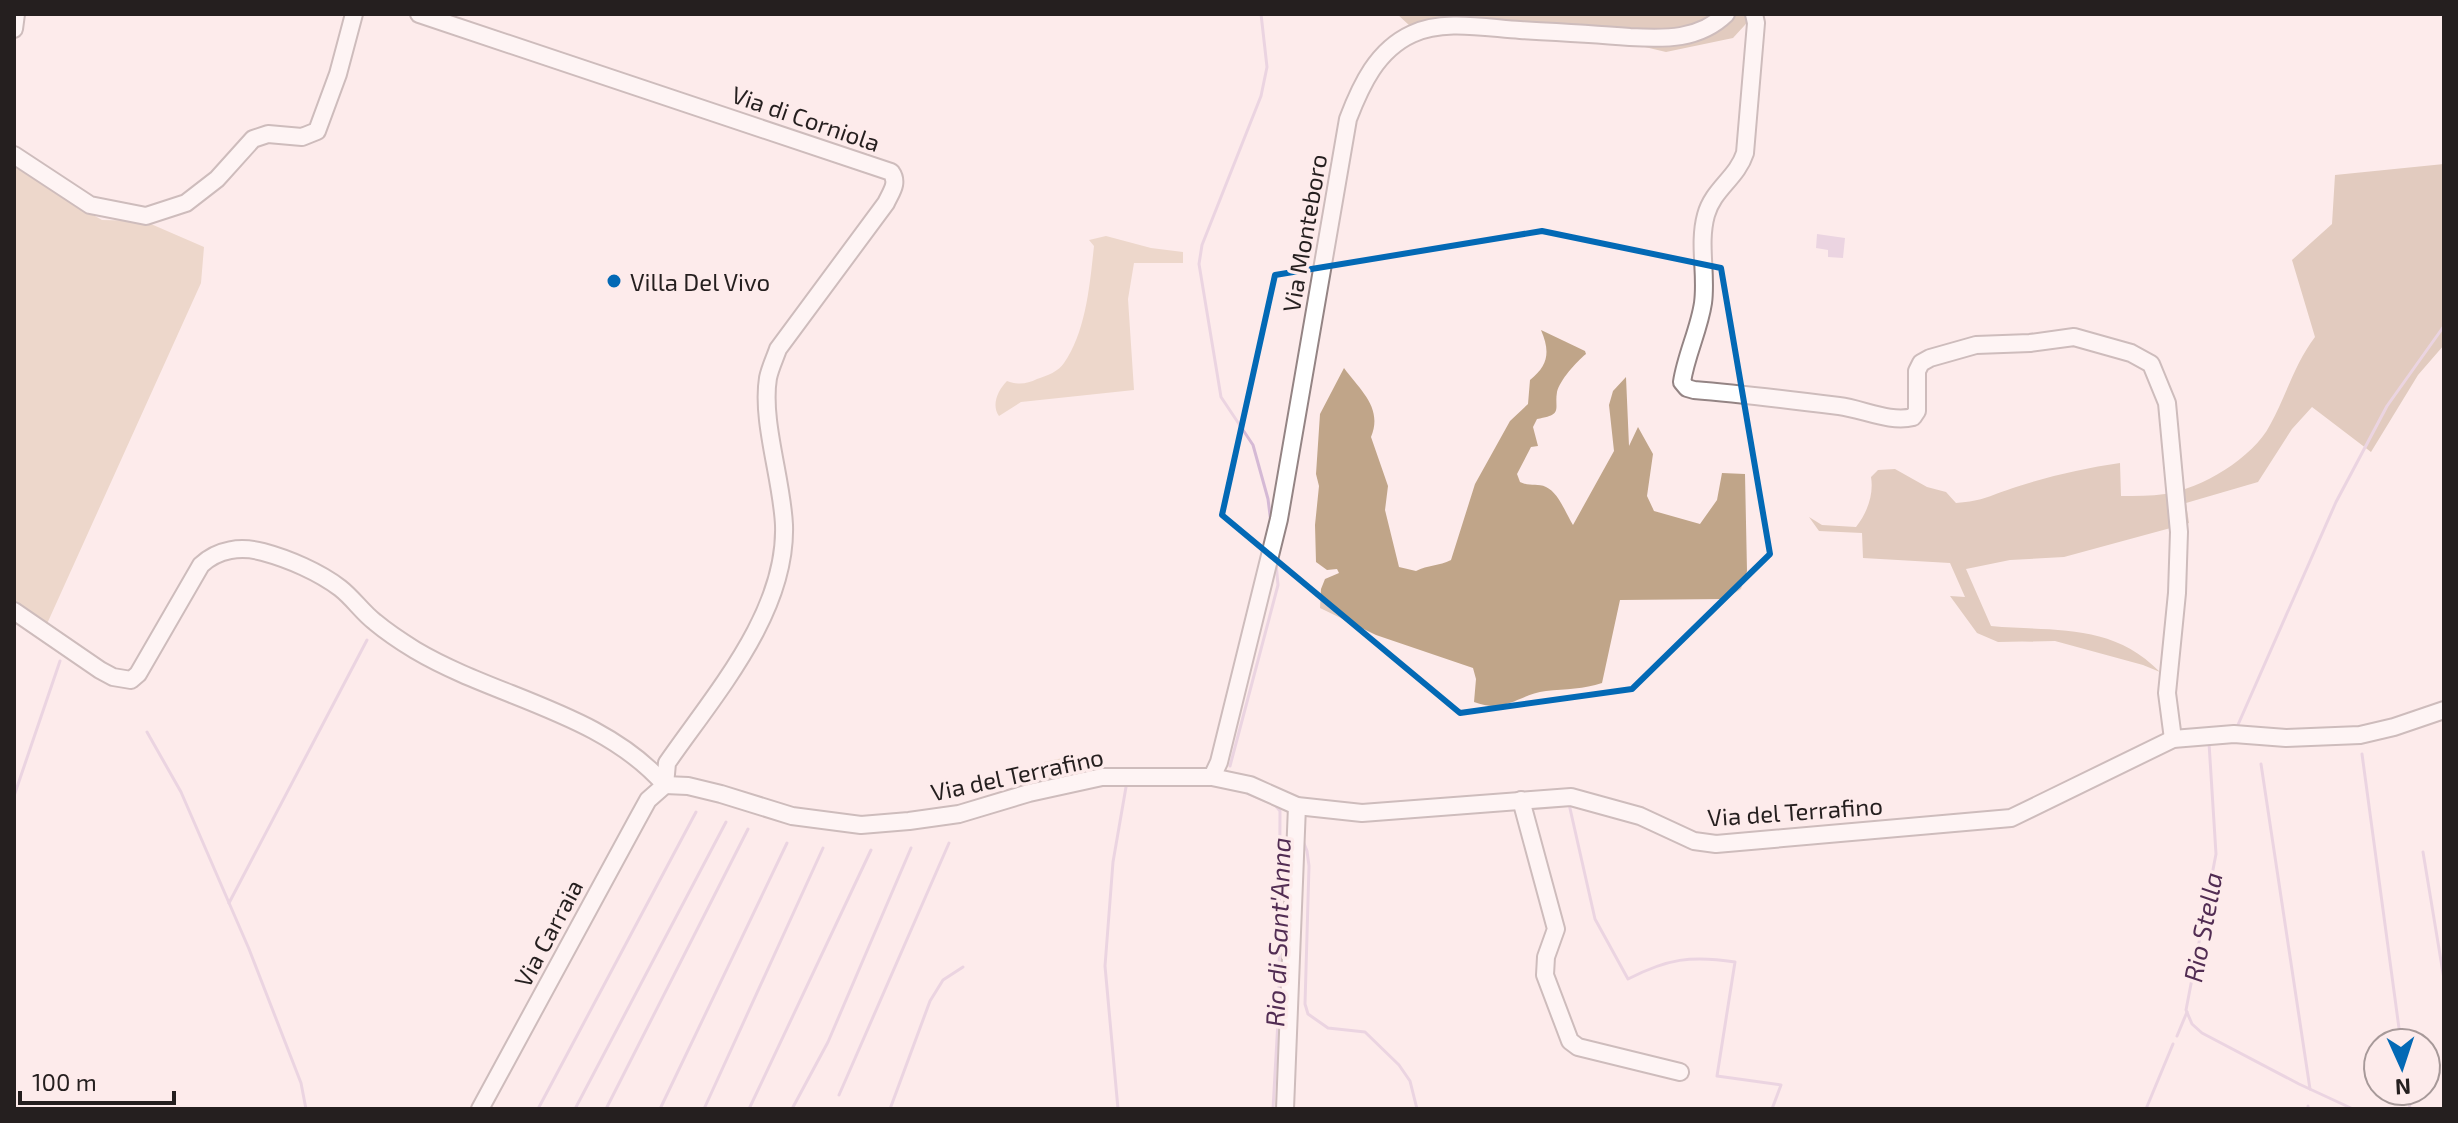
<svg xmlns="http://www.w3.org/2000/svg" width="2458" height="1123" font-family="'Exo 2',sans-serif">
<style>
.green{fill:#d9bfa4}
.forest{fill:#c0a589}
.water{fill:#d5b9d5}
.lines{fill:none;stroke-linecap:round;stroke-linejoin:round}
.stream{stroke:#d5b9d5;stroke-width:3}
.minor-casing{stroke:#948484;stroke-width:20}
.minor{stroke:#fff;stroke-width:16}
.marked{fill:none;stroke:#0369b5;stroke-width:6;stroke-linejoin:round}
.poi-dot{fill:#0369b5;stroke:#fdebeb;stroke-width:3}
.labels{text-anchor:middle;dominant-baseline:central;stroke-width:7;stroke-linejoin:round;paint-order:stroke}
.street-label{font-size:24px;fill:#251f1f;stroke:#fdebeb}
.poi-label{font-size:24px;fill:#251f1f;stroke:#fdebeb;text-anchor:start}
.water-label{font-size:26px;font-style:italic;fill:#522d53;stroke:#fdebeb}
</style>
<rect width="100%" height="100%" fill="#fdebeb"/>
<g class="green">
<path d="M 14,155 L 69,192 L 72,203 L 102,220 L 144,221 L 204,247 L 201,283 L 46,626 L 14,606 Z"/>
<path d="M 1106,236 L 1151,248 L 1183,252 L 1183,263 L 1134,263 L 1128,299 L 1134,390 L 1021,402 L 999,416 C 991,405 998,390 1007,381 C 1018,385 1027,384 1037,379 C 1047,376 1059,371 1064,363 C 1086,332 1090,283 1094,246 L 1089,240 Z"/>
<path d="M 1077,755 L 1081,774 L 1048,782 L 1044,762 Z"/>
</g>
<g class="forest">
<path d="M 1397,14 L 1755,14 L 1733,38 L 1666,52 L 1628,43 L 1410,26 Z"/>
<path d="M 2444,164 L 2444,345 L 2418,375 L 2371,452 L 2312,407 L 2292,429 L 2258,482 L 2186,503 L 2189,523 L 2064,557 L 2010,560 L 1966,569 L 1991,626 C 2054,632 2111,622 2160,672 L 2143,665 L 2055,641 L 1998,642 L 1977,633 L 1950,596 L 1965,597 L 1950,563 L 1863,558 L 1862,533 L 1819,531 L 1809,517 L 1822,525 L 1856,527 C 1867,513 1874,495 1871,477 L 1878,470 L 1895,469 L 1927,487 L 1946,492 L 1956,503 C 1984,501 1991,495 2016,487 C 2050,476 2085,468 2120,463 L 2121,496 C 2136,496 2151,496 2165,494 C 2201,489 2253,458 2270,425 C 2286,396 2295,363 2315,337 L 2292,260 L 2332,224 L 2335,175 Z"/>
<path d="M 1541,330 L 1585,351 L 1586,354 C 1576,362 1560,380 1557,392 C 1554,409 1564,415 1537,419 L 1533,427 L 1538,446 L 1531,447 L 1517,474 L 1520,482 C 1530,487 1537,483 1546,487 C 1559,493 1566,514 1573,525 L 1614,451 L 1609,405 L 1613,391 L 1626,377 L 1629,446 L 1638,427 L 1653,454 L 1647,496 L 1654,511 L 1700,524 L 1717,500 L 1722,473 L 1745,474 L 1747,571 L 1741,589 L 1725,599 L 1620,600 L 1602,683 C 1584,689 1566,689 1546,691 C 1517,695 1506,714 1474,702 L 1476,679 L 1473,668 L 1376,635 L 1320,608 L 1321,589 L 1325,579 L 1339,573 L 1337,569 L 1327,570 L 1316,562 L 1315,525 L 1319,486 L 1316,474 L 1320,414 L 1344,368 C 1361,391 1383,408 1371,437 L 1388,486 L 1385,510 L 1399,567 L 1416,571 C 1428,565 1439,566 1451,560 L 1475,484 L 1510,421 L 1528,404 L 1530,380 C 1549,365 1550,351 1541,330 Z"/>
</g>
<path class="water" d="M 1817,234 L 1845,238 L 1843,258 L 1828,257 L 1828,250 L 1816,248 Z"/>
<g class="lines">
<g class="stream">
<path d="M 1261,14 L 1267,67 L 1261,96 L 1202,245 L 1199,264 L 1221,397 L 1253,445 L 1268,499 L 1271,523"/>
<path d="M 2237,727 L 2336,502 L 2387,406 L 2444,326"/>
<path d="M 147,732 L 181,792 L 249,949 L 301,1083 L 306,1109"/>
<path d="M 2209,743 L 2216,854 L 2186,1010 L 2192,1024 L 2202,1033 L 2299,1084 L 2353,1109"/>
<path d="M 2362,754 L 2401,1043"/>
<path d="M 2261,764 L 2310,1089"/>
<path d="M 1230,766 L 1278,585 L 1276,563"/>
<path d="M 1240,790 L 1275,805 L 1280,811 L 1279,1003 L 1273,1109"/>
<path d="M 14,796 L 60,661"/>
<path d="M 1569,804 L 1595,919 L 1628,979 C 1667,959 1691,955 1735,962 L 1717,1076 L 1781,1085 L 1772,1109"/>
<path d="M 1303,841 L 1307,851 L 1309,866 L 1305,1004 L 1308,1014 L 1328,1028 L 1365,1032 L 1399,1065 L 1410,1081 L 1417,1109"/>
<path d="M 2423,852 L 2444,979"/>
<path d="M 229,903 L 367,640"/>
<path d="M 2177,1036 L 2187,1012"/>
<path d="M 2408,1091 L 2410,1109"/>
<path d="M 839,1095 L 949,843"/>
<path d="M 538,1109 L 696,812"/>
<path d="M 575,1109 L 726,822"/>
<path d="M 606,1109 L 748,829"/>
<path d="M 660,1109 L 787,843"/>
<path d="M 704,1109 L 823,848"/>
<path d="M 749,1109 L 871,850"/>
<path d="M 792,1109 L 828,1042 L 911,848"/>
<path d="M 890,1109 L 930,1001 L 943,980 L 963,967"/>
<path d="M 1118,1109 L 1105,966 L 1113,862 L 1126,787"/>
<path d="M 2146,1109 L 2173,1044"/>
<path d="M 2308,1109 L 2308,1106"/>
</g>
<g class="minor-casing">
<g id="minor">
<path d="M 419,14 L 891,172 C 899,183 891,192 886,203 L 778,349 C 775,358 770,368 768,378 C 761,421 782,479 784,525 C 787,613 714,695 667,763 L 665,785"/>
<path d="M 1754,14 L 1756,23 L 1745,153 C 1737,178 1713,189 1706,215 C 1698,244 1707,274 1703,303 C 1699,330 1686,355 1682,382 L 1687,388 L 1694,390 C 1743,394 1791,400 1839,406 C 1863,409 1890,423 1913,417 L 1917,411 L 1917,371 L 1921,363 L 1930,358 L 1976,345 L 2030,343 L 2074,337 L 2131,353 L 2151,364 L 2167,403 L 2179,532 L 2177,593 L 2167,693 L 2173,739"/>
<path d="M 14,29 L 16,14"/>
<path d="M 14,155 L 90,205 L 146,216 L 186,203 L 217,179 L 253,139 L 268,134 L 302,137 L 317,131 L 338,74 L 354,14"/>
<path d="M 14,611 L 100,670 L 113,677 L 131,680 L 138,674 L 201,565 C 218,549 241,546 263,552 C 289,559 319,572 340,588 C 353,598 362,612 375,622 C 387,632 402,642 415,650 C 496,698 601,712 665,785 L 688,786 L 721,794 L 792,816 L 861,825 L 909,821 L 959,814 L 1029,793 L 1102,777 L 1212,777 L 1250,785 L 1297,806 L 1362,813 L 1571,797 L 1640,816 L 1694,841 L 1716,844 L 2011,818 L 2173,739 L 2234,734 L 2286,738 L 2360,735 L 2394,727 L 2444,710"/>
<path d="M 1212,777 L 1219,762 L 1279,519 L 1348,119 C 1361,85 1377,50 1412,34 C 1443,19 1487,28 1520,30 C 1557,32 1593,34 1630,37 C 1665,39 1699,40 1726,14"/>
<path d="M 1521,800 L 1556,929 L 1546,957 L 1545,975 L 1570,1041 L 1578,1047 L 1680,1072"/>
<path d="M 480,1109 L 637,820 L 648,800 L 665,785"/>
<path d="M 1285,1109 L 1297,806"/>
</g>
</g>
<use href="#minor" class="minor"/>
</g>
<path d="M0 0H2458V1123H0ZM 1542,231 L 1721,268 L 1770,554 L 1632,689 L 1460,713 L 1222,515 L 1275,275 Z" fill="#fdebeb" fill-opacity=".55" fill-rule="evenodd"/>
<path class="marked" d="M 1542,231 L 1721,268 L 1770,554 L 1632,689 L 1460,713 L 1222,515 L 1275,275 Z"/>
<circle class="poi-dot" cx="614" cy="281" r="8"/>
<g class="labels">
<g class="street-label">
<text transform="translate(806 118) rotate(19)">Via di Corniola</text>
<text transform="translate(1304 233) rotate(-80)">Via Monteboro</text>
<text transform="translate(1017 774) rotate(-12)">Via del Terrafino</text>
<text transform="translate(1795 811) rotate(-4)">Via del Terrafino</text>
<text transform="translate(548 933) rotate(-62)">Via Carraia</text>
</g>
<g class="poi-label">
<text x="630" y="281">Villa Del Vivo</text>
</g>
<g class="water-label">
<text transform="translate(2202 927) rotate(-79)">Rio Stella</text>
<text transform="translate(1277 932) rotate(-88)">Rio di Sant'Anna</text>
</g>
</g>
<rect width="2458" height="1123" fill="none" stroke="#251f1f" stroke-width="32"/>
<g transform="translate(2402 1067) rotate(177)"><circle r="38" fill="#fdebeb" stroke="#a79999" stroke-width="2"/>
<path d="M0-6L14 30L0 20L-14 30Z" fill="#0369b5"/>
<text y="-12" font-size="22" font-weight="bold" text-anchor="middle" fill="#251f1f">N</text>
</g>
<path d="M20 1091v12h154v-12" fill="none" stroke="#251f1f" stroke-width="4"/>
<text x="32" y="1091" font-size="24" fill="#251f1f" stroke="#fdebeb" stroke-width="6" paint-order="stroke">100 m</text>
</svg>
